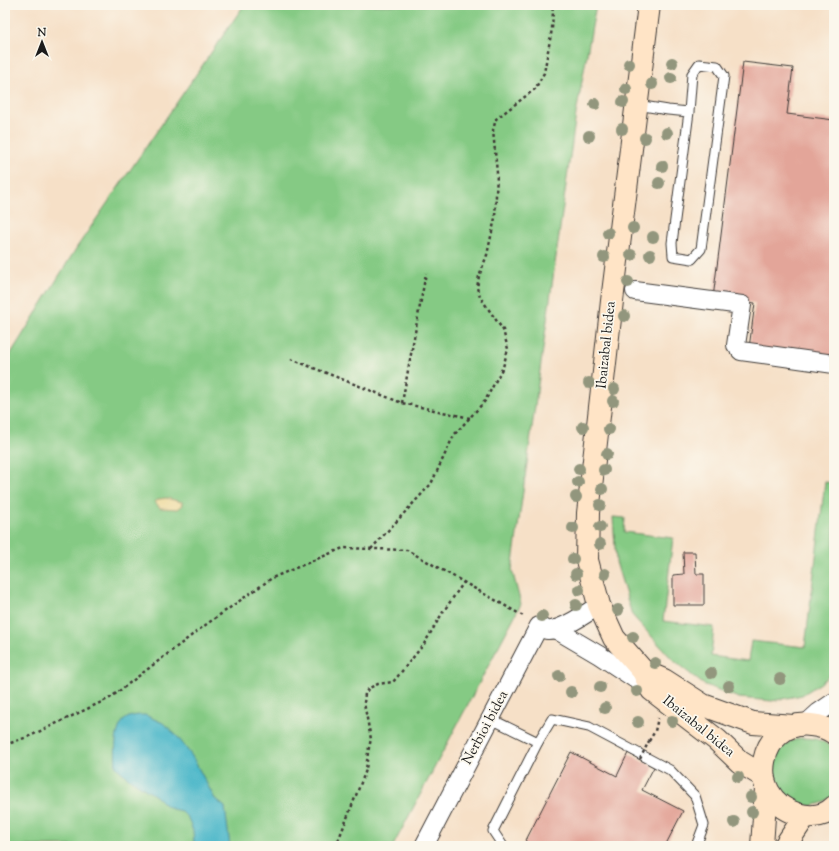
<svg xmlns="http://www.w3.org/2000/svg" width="839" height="851" font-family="'Sorts Mill Goudy',serif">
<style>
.green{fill:#85ca84;stroke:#507350}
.sand{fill:#eeda9e;stroke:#857b5d}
.water{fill:#4cb7c9;stroke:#346a72}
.building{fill:#e3a599}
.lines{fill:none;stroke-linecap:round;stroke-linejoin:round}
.lane-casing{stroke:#3d3936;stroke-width:11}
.street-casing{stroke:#3d3936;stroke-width:20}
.secondary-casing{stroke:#3d3936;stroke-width:24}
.path{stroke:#3d3936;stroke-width:2.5;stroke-dasharray:3 3;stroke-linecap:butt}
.lane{stroke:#fff;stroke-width:9}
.street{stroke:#fff;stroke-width:18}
.secondary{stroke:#ffe4c6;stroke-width:22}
.path-bridge{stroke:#3d3936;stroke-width:2.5;stroke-dasharray:3 3;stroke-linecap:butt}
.tree{fill:#92967d}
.labels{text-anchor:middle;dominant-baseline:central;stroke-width:3.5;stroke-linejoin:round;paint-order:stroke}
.street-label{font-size:14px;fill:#1c1c1c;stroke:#fbf7ec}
</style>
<rect width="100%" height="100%" fill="#fbf7ec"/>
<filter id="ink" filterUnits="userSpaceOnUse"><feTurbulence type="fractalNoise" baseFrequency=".025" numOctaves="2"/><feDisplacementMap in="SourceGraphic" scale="8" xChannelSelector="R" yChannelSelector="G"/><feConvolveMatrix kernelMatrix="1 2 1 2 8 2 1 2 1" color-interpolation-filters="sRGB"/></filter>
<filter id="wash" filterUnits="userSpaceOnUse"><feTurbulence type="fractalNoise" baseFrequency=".012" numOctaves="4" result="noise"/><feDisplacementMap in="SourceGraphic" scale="16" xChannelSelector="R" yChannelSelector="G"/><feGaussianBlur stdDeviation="0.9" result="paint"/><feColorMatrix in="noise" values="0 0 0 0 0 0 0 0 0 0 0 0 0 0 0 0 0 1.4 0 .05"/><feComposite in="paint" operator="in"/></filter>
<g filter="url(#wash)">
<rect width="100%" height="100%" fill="#f6e0c7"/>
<g class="green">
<path d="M 244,5 L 596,5 L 576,114 L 512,570 L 521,604 L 393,846 L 5,846 L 5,363 L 77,247 Z"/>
<path d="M 825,482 L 834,483 L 834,671 L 821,683 L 802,695 L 772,701 L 739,698 L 703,684 L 674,661 L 632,615 L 616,562 L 613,517 L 625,518 L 624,532 L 673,538 L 663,621 L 714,627 L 711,656 L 748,661 L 751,641 L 805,647 Z"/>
<path d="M 800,738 C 813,738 826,739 834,751 L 834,793 L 831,797 L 822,803 L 811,806 L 790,802 L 775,784 L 774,761 L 780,750 L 789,742 Z"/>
</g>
<path class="sand" d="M 166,498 L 182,502 L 183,505 L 178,509 L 160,508 L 155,502 L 159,499 Z"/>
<path class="water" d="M 145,715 L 163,723 L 177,736 L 192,756 L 215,799 L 225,807 L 230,846 L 192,846 L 194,843 L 193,831 L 188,818 L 181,811 L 172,809 L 165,805 L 156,796 L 132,781 L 116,767 C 115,752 113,720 132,716 C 136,715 141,715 145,715 Z"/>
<g id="blocks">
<g class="building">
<path d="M 743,62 L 793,68 L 787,114 L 834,120 L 834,359 L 749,348 L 755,303 L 713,298 Z"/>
<path d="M 683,552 L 695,552 L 696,574 L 704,574 L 704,605 L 673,605 L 673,575 L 684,574 Z"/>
<path d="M 571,752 L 617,776 L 628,753 L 654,767 L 642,790 L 683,811 L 665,846 L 523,846 Z"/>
</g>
</g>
</g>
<g filter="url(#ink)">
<use href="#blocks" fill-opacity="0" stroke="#3d3936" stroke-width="1"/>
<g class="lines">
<g class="lane-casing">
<g id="lane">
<path d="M 637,105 L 668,110 L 689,112 L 672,243 L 673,256 L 692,259 L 701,249 L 724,76 L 717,66 L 699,64 L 692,74 L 689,112"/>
<path d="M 491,719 L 538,742"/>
<path d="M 503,846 L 493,831 L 538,742 L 552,719 L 589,727 L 670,770 L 695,796 L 704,825 L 696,846"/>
</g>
</g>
<g class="street-casing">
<g id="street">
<path d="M 635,291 L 742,305 L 736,345 L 741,351 L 834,364"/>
<path d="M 555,629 L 599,655 L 652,690"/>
<path d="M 806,724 L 818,713 L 834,702"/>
<path d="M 424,846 L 539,626 C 541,627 545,630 547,630 C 559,632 589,612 599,605"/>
</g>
</g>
<g class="secondary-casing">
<g id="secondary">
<path d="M 649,5 L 612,301 L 588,513 L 587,560 L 599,605 L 614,638 L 643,671 L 652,690 L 717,740 L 740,762 L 763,776"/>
<path d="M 643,671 L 664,680 L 703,705 L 753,723 L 794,726"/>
<path d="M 834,733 C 827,728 820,726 811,725 C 761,718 741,796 797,814 C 811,818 824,817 834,807"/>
<path d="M 762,846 L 766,788"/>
<path d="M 785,846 L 805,816"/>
</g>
</g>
<g class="path">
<path d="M 291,359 L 402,403 L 470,418"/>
<path d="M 402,403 L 426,273"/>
<path d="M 371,549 L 431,484 L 454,435 L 485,401 L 503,367 L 508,349 L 503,330 L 480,297 L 477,288 L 479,276 L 487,255 L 495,218 L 497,173 L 493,130 L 496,119 L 535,89 L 544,73 L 552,29 L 553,11 L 551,5"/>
<path d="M 649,741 L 655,731 L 658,718"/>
<path d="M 5,745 L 30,736 L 110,698 L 204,626 L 272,578 L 343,548 L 407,550 L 525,617"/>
<path d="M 336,846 L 366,770 L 368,752 L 371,739 L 364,703 L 365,693 L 369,688 L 378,684 L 393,682 L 398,676 L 424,644 L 443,612 L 464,582"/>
</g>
<use href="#lane" class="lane"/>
<use href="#street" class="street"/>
<use href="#secondary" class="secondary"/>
<path class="path-bridge" d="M 640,759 L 649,741"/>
</g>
<g class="tree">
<circle cx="672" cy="63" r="6"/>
<circle cx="629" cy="64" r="6"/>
<circle cx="671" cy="78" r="6"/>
<circle cx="652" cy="84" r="6"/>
<circle cx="626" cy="89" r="6"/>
<circle cx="623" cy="102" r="6"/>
<circle cx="595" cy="104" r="6"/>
<circle cx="622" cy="129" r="6"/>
<circle cx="667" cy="133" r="6"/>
<circle cx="589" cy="136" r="6"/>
<circle cx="645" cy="138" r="6"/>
<circle cx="662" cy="166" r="6"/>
<circle cx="659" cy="183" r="6"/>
<circle cx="633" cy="228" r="6"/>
<circle cx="608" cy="233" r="6"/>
<circle cx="653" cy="237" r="6"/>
<circle cx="631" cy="255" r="6"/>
<circle cx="650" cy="255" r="6"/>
<circle cx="604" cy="257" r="6"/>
<circle cx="628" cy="282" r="6"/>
<circle cx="624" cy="316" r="6"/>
<circle cx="589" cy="383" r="6"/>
<circle cx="614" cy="389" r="6"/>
<circle cx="613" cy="401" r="6"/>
<circle cx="583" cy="427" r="6"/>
<circle cx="609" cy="429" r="6"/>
<circle cx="607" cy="454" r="6"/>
<circle cx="579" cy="469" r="6"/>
<circle cx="604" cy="470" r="6"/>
<circle cx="578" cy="482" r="6"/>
<circle cx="602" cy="489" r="6"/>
<circle cx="576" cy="497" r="6"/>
<circle cx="600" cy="505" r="6"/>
<circle cx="600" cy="527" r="6"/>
<circle cx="573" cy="528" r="6"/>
<circle cx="600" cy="544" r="6"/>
<circle cx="573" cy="559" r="6"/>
<circle cx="576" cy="574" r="6"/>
<circle cx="605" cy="574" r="6"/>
<circle cx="579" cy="590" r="6"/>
<circle cx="576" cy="605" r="6"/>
<circle cx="618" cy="610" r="6"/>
<circle cx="542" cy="616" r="6"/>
<circle cx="633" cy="637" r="6"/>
<circle cx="655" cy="663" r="6"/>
<circle cx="711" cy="673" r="6"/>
<circle cx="559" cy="676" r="6"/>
<circle cx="780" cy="679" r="6"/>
<circle cx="729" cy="686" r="6"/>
<circle cx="600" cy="687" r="6"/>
<circle cx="637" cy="691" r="6"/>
<circle cx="571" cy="692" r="6"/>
<circle cx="605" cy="708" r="6"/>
<circle cx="672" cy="721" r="6"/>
<circle cx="638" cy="722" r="6"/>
<circle cx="738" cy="777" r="6"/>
<circle cx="751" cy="797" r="6"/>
<circle cx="752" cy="812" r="6"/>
<circle cx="734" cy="822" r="6"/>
</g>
</g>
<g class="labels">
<g class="street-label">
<text transform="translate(607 345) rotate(-84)">Ibaizabal bidea</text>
<text transform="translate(698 727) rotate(39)">Ibaizabal bidea</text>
<text transform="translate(486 728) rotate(-62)">Nerbioi bidea</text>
</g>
</g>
<rect width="839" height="851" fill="none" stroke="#fbf7ec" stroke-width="20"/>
<g transform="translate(42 42)" stroke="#fbf7ec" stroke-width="3" paint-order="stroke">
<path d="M0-3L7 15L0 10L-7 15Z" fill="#1c1c1c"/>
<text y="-6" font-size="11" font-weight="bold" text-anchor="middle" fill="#1c1c1c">N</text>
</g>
</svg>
